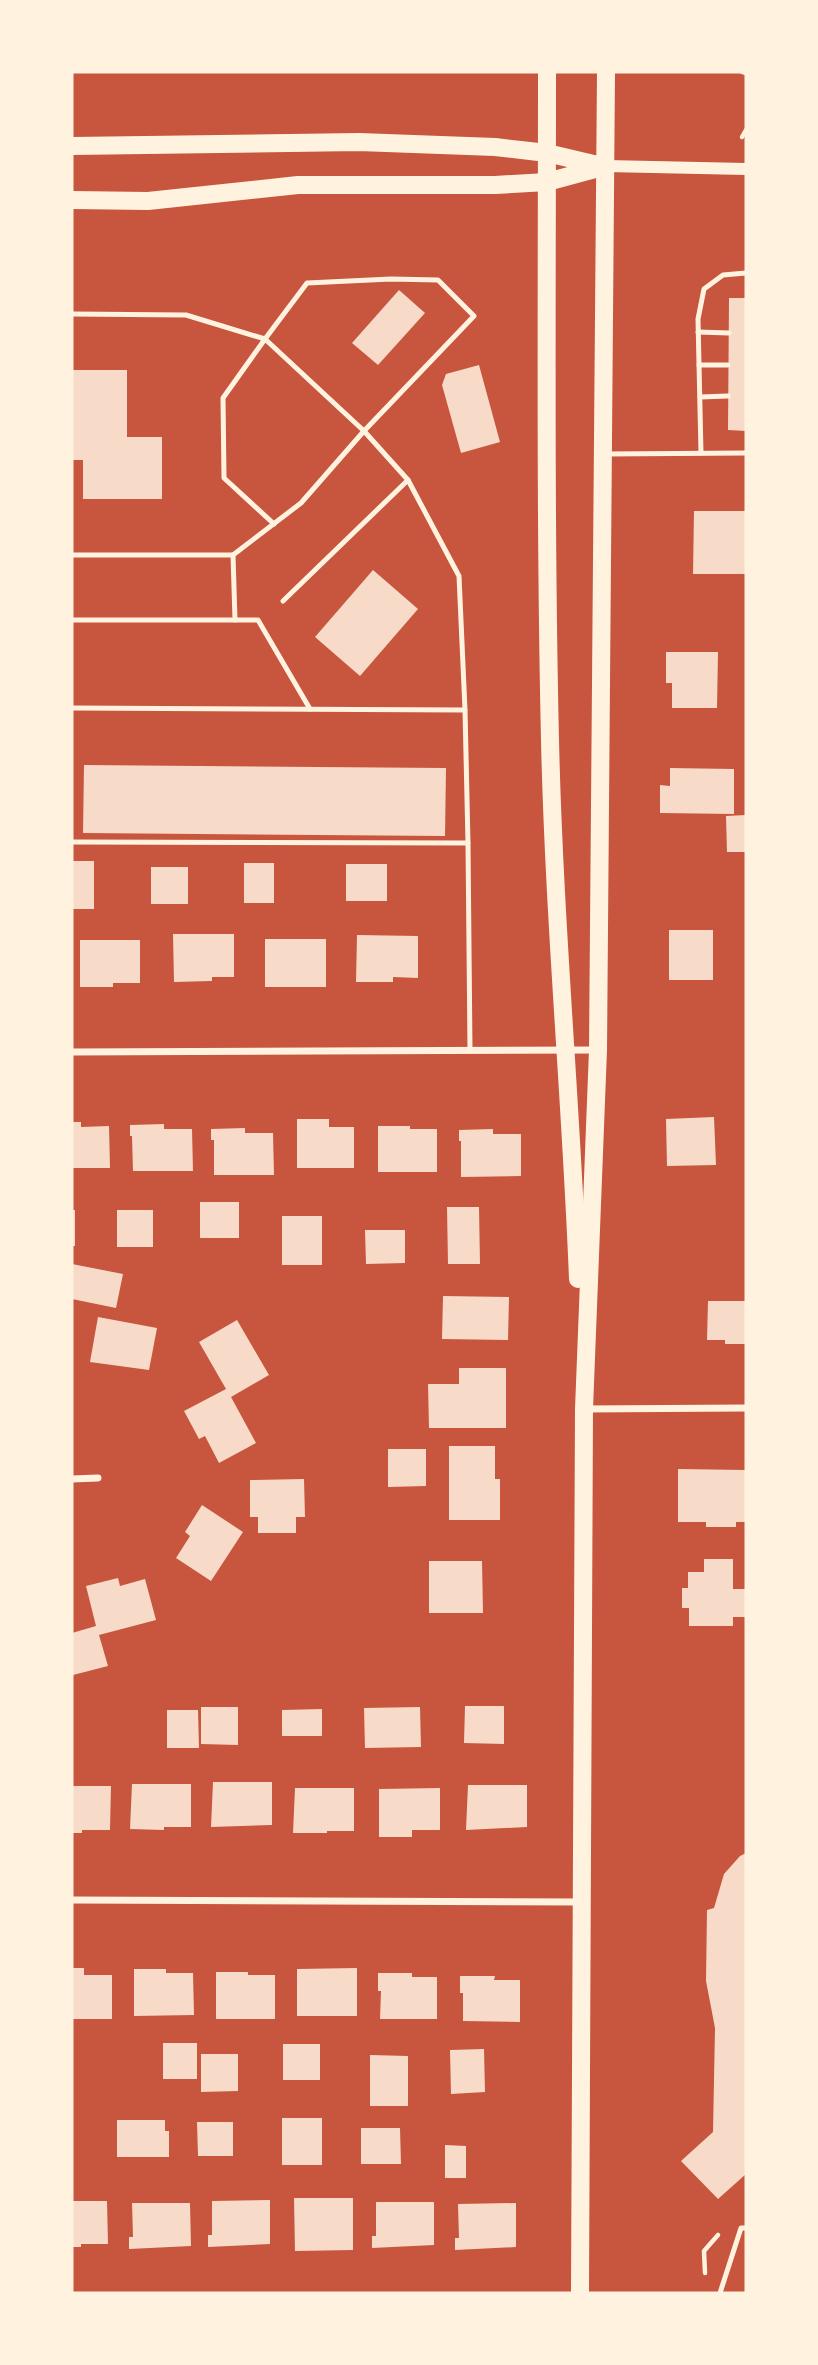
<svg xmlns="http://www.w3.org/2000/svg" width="818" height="2365" font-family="Quicksand,sans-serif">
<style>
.building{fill:#f7dbc8}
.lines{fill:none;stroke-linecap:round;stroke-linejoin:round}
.path{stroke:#fff3e0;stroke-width:4.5}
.service{stroke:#fff3e0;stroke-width:5}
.minor{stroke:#fff3e0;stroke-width:7}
.tertiary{stroke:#fff3e0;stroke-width:12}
.primary{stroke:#fff3e0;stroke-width:18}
</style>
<rect width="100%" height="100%" fill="#c8553d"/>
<g class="building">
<path d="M 399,290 L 425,313 L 378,365 L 352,343 Z"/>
<path d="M 729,298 L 746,298 L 746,431 L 728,430 Z"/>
<path d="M 479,365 L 500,442 L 461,453 L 442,385 L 446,374 Z"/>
<path d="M 72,370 L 127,370 L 127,437 L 162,437 L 162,499 L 83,499 L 83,460 L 72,460 Z"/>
<path d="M 694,511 L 746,511 L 746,574 L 693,574 Z"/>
<path d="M 373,570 L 418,609 L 360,676 L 315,637 Z"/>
<path d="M 666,652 L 718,652 L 717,708 L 672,708 L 672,683 L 666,683 Z"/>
<path d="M 84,765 L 446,768 L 445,836 L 83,833 Z"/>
<path d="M 670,768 L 734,769 L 734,814 L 660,813 L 660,785 L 670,786 Z"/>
<path d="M 746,815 L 746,852 L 727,852 L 726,816 Z"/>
<rect x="72" y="861" width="22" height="48"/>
<rect x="244" y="863" width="30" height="40"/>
<rect x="346" y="864" width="41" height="37"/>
<rect x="151" y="867" width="37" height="37"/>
<rect x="669" y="930" width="44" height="50"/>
<path d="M 173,934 L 234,934 L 234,977 L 212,977 L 212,981 L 174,982 Z"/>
<path d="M 357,935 L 418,936 L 418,978 L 393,977 L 393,982 L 356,982 Z"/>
<rect x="265" y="939" width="61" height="48"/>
<path d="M 80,940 L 140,940 L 140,983 L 113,983 L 113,987 L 80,987 Z"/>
<path d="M 714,1117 L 716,1165 L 667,1166 L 666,1119 Z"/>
<path d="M 297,1119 L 329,1119 L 329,1127 L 354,1127 L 354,1168 L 297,1168 Z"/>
<path d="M 72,1122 L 81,1122 L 81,1127 L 109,1126 L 110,1168 L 72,1168 Z"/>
<path d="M 164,1124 L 164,1129 L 192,1129 L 193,1171 L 133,1171 L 132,1136 L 130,1136 L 130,1125 Z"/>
<path d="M 378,1126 L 410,1126 L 410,1129 L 437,1129 L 437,1172 L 378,1172 Z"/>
<path d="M 245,1128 L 245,1133 L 273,1133 L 274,1175 L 214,1175 L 214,1140 L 211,1140 L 211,1129 Z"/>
<path d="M 493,1129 L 493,1134 L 521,1134 L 521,1176 L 461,1177 L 461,1141 L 459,1141 L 459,1130 Z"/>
<rect x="200" y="1202" width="39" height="36"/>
<path d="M 447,1207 L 479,1207 L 480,1264 L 448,1264 Z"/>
<rect x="72" y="1210" width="3" height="36"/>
<rect x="117" y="1210" width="36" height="37"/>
<rect x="282" y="1216" width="40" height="49"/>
<path d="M 365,1230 L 405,1230 L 405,1263 L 366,1264 Z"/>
<path d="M 72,1264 L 123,1274 L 116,1308 L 72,1299 Z"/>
<path d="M 443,1296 L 509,1297 L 508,1340 L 442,1339 Z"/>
<path d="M 708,1301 L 746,1301 L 746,1344 L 725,1344 L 725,1340 L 707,1340 Z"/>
<path d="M 98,1317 L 157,1328 L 149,1370 L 90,1362 Z"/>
<path d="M 237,1320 L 269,1375 L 231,1397 L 256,1443 L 219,1463 L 205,1436 L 199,1439 L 184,1411 L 226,1389 L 199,1342 Z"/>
<path d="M 459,1368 L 506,1368 L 506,1428 L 429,1428 L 428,1384 L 459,1384 Z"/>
<path d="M 449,1446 L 495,1446 L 495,1479 L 500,1479 L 500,1520 L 449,1520 Z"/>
<path d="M 388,1449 L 426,1449 L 426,1486 L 388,1487 Z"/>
<path d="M 678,1469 L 746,1470 L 746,1522 L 736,1522 L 736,1527 L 706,1527 L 706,1522 L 678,1522 Z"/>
<path d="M 304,1479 L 305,1517 L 296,1517 L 296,1533 L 258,1533 L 258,1517 L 250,1517 L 250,1480 Z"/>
<path d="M 202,1505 L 243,1532 L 211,1581 L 176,1558 L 190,1536 L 185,1532 Z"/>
<path d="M 704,1559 L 733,1559 L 733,1589 L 746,1589 L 746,1617 L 733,1617 L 733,1626 L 689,1626 L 689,1608 L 682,1608 L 682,1588 L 688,1588 L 688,1572 L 704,1572 Z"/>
<path d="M 429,1561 L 482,1561 L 483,1613 L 429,1613 Z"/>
<path d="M 118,1578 L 120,1586 L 145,1579 L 156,1620 L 99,1635 L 108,1666 L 73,1675 L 72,1633 L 96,1626 L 86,1586 Z"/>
<path d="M 465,1706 L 504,1706 L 504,1744 L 464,1743 Z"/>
<path d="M 201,1707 L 238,1707 L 238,1745 L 201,1744 Z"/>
<path d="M 420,1707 L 421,1747 L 365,1748 L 364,1708 Z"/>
<path d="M 322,1709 L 322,1736 L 282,1736 L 282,1710 Z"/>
<path d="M 167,1710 L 198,1710 L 199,1748 L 167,1748 Z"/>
<path d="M 213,1782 L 272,1782 L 272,1825 L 211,1827 Z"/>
<path d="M 132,1784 L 191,1784 L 191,1827 L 164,1827 L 164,1830 L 130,1829 Z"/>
<path d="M 468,1785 L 527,1785 L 527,1827 L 466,1830 Z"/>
<path d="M 72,1786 L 111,1786 L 110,1830 L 82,1830 L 82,1833 L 72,1833 Z"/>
<path d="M 295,1788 L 354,1788 L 354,1831 L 327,1831 L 327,1833 L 293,1833 Z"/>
<path d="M 440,1788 L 440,1830 L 412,1830 L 412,1837 L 379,1837 L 379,1789 Z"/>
<path d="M 746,1853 L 746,2174 L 718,2199 L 681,2161 L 713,2132 L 715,2028 L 706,1981 L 707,1910 L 714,1908 L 724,1874 L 740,1856 Z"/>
<path d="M 72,1968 L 84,1968 L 84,1975 L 112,1975 L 112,2019 L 72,2019 Z"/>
<path d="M 357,1968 L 357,2016 L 297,2016 L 297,1969 Z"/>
<path d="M 134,1969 L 166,1969 L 166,1973 L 193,1973 L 194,2015 L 134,2016 Z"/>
<path d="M 216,1972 L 248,1972 L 248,1975 L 275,1975 L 275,2019 L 216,2019 Z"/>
<path d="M 378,1973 L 412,1973 L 412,1977 L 437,1977 L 437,2019 L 380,2019 L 381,1991 L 378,1991 Z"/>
<path d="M 460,1976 L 495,1976 L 494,1980 L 520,1980 L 520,2022 L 463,2021 L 463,1993 L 460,1993 Z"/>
<rect x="163" y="2043" width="34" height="36"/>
<rect x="283" y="2044" width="37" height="36"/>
<path d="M 484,2049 L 485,2092 L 451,2094 L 450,2050 Z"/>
<path d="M 201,2054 L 238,2054 L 238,2091 L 201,2092 Z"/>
<path d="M 370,2055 L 408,2056 L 408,2106 L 370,2106 Z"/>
<rect x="282" y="2118" width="40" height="47"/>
<path d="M 117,2120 L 165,2120 L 165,2131 L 169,2131 L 169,2157 L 117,2157 Z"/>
<path d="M 197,2122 L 233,2122 L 233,2156 L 198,2156 Z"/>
<path d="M 361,2128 L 400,2128 L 401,2164 L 361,2164 Z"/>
<path d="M 445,2145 L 466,2146 L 466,2178 L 445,2178 Z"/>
<path d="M 294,2198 L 353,2198 L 353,2250 L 295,2251 Z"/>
<path d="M 270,2200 L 270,2244 L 208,2247 L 208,2235 L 212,2235 L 212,2201 Z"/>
<path d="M 72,2201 L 107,2201 L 108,2244 L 81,2244 L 81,2247 L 72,2247 Z"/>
<path d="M 376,2202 L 434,2202 L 434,2245 L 372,2248 L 372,2236 L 376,2236 Z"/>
<path d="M 132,2203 L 190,2203 L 191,2246 L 129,2249 L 129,2237 L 133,2237 Z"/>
<path d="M 516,2203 L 516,2247 L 455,2250 L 455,2238 L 459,2238 L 458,2204 Z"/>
</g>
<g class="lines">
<g class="path">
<path d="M 742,137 L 746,130"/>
<path d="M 705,2273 L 704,2251 L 718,2235"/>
</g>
<g class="service">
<path d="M 743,72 L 746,73"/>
<path d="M 72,314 L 186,315 L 265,339 L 307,283 L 391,279 L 438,280 L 474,316 L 364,431 L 265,339 L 223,398 L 224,478 L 274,524"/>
<path d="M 698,332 L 729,333"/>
<path d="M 699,365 L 728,365"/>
<path d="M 700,397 L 728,396"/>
<path d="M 701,453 L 698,319 L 704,289 L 723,275 L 746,273"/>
<path d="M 606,454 L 746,453"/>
<path d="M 72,555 L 233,555 L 301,503 L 364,431 L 408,480 L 459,576 L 465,710 L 468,843 L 72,842"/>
<path d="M 283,601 L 408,480"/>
<path d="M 72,620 L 235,620 L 233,555"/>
<path d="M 235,620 L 258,620 L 310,709"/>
<path d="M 72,708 L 465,710"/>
<path d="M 468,843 L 470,1050"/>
<path d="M 720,2293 L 741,2228 L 746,2228"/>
</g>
<g class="minor">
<path d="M 72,1052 L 596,1050"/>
<path d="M 584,1409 L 746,1408"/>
<path d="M 72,1479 L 98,1478"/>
<path d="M 72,1900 L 582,1902"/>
</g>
<path class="tertiary" d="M 606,166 L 746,169"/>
<g class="primary">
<path d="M 547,72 C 547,294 545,517 550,740 C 554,920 571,1099 578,1279"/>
<path d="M 72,146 L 359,142 L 495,147 L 547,153 L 602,166"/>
<path d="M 72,200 L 148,201 L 298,185 L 495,185 L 547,182 L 606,166"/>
<path d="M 580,2293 L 584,1409 L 598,1050 L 606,72"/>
</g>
</g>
<rect width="818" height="2365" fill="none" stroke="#fff3e0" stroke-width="147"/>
</svg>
